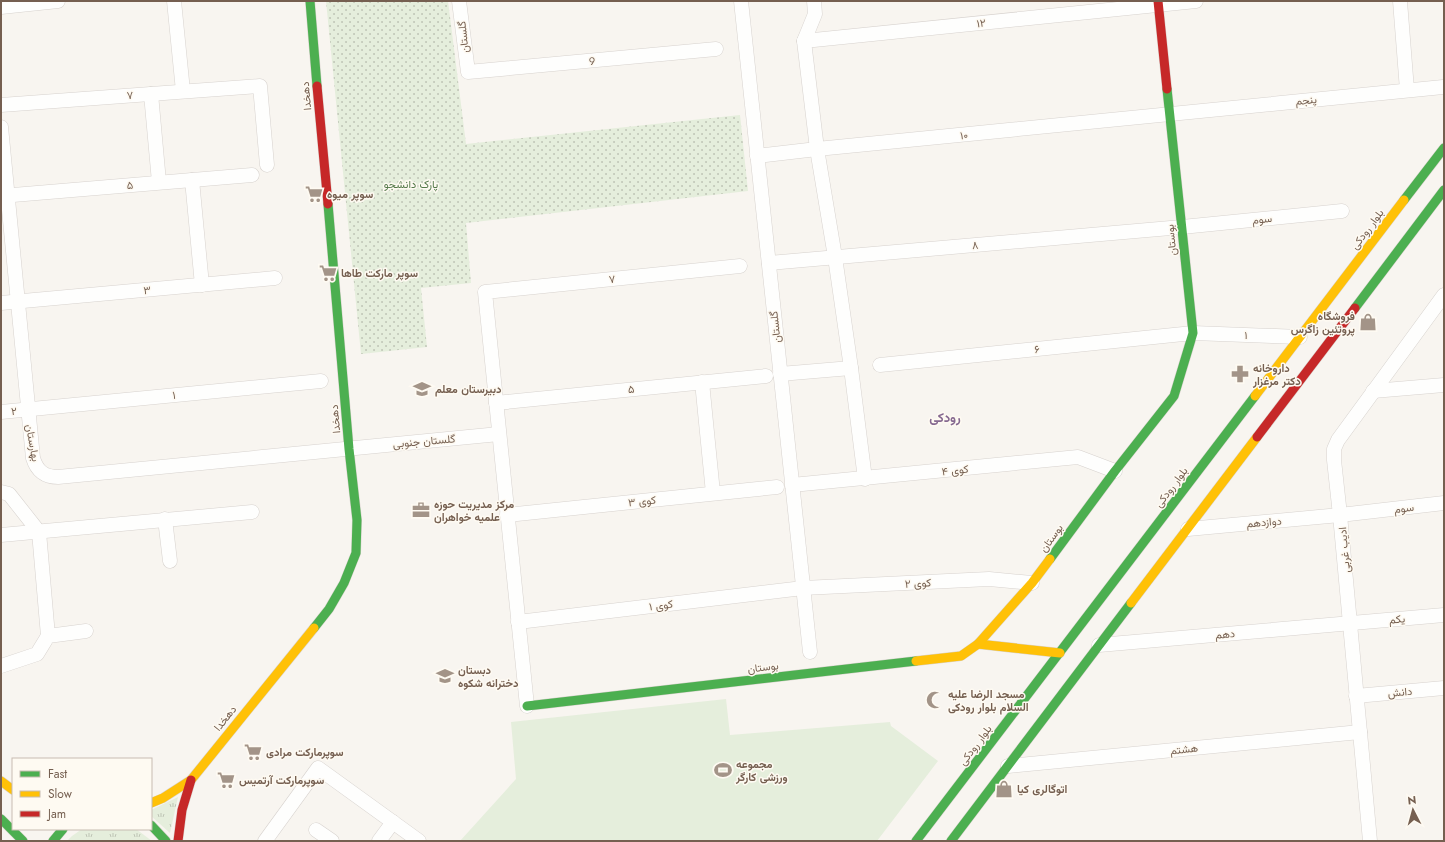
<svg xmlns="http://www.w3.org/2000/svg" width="1445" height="842" font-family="Jost,Vazirmatn,sans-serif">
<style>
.grass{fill:url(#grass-tufts)}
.park{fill:url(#park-dots)}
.pitch{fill:#e5eedc}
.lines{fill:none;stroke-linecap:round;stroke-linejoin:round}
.street-casing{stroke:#d7d2ce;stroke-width:15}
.fast-casing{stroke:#d8d2cd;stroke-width:10}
.slow-casing{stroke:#d8d2cd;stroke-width:10}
.jam-casing{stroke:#d8d2cd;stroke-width:10}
.street{stroke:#fefefd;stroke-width:14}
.fast{stroke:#4caf50;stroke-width:9}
.slow{stroke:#ffc107;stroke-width:9}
.jam{stroke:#c62828;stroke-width:9}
.labels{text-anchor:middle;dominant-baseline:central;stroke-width:3;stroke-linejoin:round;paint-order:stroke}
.street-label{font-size:11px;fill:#755f50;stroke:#fefaf2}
.park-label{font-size:11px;fill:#547949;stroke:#fefaf2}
.poi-label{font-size:11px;font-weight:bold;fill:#755f50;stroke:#fefaf2;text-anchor:start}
.quarter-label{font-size:13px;font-weight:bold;fill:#856890;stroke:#fefaf2}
</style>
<defs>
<pattern id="grass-tufts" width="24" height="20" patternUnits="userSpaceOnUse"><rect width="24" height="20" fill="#e5eedc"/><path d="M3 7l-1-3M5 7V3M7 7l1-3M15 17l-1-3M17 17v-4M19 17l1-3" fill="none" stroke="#bec4b5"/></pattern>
<pattern id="park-dots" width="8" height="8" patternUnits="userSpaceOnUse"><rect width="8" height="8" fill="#e5eedc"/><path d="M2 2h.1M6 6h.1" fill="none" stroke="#bec4b5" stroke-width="1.8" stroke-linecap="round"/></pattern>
</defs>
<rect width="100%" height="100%" fill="#f8f5f0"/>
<g class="grass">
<path d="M 178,797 L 170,833 L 151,816 L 151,810 Z"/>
<path d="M 82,829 L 136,829 L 152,841 L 67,841 L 72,836 Z"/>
</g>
<path class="park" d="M 326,1 L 448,1 L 466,144 L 740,115 L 748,191 L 466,223 L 471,283 L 421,288 L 427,347 L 361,354 Z"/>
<path class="pitch" d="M 726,699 L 730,735 L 890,722 L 891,726 L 938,761 L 877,841 L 460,841 L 516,779 L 511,722 Z"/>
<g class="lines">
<g class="street-casing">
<g id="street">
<path d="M 174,1 L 183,91"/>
<path d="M 459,1 L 468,72 L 716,49"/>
<path d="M 741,1 L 810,652"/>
<path d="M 814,1 L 815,14 L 804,41 L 817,149 L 835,257 L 851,368 L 865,479"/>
<path d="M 1400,1 L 1407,90"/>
<path d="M 1,7 L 58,1"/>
<path d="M 804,41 L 1196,1"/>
<path d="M 151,94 L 159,182"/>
<path d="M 1,105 L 260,86 L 267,165"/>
<path d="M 1,127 L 33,458 C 37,471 44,477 58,477 L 499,434"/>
<path d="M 757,156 L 817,149 L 1443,87"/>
<path d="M 192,180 L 202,285"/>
<path d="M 1,196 L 252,175"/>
<path d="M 769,263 L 1182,227 L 1342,211"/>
<path d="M 1,303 L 275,278"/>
<path d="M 880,365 L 1193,333 L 1300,337"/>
<path d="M 780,374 L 851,368"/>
<path d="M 702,382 L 713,493"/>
<path d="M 1373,391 L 1444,385"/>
<path d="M 496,403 L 766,376"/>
<path d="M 1,412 L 321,381"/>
<path d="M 792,485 L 1078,457 L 1115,471"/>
<path d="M 1,492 L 9,494 L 39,532 L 48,636"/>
<path d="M 507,515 L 777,487"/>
<path d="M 165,519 L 170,561"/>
<path d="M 1188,529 L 1340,515 L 1444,503"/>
<path d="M 1,535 L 252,512"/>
<path d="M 518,622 L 803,588 L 989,579 L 1032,583"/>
<path d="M 1099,645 L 1444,615"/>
<path d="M 1,666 L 37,654 L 48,636 L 86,631"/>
<path d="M 1356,696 L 1444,688"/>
<path d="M 527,706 L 485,292 L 740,266"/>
<path d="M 1008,766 L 1360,732"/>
<path d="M 316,830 L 332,841"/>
<path d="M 265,841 L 318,768 L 419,841"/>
<path d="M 379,841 L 393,822"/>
<path d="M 1370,841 L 1340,515 L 1334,460 L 1334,449 L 1338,440 L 1444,295"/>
</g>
</g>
<g class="fast-casing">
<g id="fast">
<path d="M 310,1 L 317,86"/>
<path d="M 1404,200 L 1444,148"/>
<path d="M 1355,308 L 1444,190"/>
<path d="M 1050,559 L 1115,471 L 1174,396 L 1193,333 L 1167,89"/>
<path d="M 314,628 L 329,609 L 344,583 L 356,553 L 357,520 L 349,449 L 328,204"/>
<path d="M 527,706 L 916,661"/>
<path d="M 1,819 L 23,841"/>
<path d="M 151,825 L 166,841"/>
<path d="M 53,841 L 63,829"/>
<path d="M 916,841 L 1255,396"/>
<path d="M 951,841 L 1131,603"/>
</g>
</g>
<g class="slow-casing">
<g id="slow">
<path d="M 1255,396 L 1404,200"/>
<path d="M 1131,603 L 1257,437"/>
<path d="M 978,644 L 1060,653"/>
<path d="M 916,661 L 961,656 L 978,644 L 1032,583 L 1050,559"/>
<path d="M 1,781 L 13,790"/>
<path d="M 151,803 L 163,798 L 191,780 L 314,628"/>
</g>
</g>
<g class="jam-casing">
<g id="jam">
<path d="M 1158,1 L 1167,89"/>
<path d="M 317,86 L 328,204"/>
<path d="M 1257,437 L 1355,308"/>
<path d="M 178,841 L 182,810 L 191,780"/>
</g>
</g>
<use href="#street" class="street"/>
<use href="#fast" class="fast"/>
<use href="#slow" class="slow"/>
<use href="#jam" class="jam"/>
</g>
<defs>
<g id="supermarket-bare" transform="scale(1.38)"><path d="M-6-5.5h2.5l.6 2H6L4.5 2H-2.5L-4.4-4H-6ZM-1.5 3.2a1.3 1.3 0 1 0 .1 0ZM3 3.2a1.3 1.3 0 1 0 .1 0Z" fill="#a39488" stroke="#fefaf2" stroke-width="2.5" paint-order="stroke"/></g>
<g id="shop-bare" transform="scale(1.38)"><path d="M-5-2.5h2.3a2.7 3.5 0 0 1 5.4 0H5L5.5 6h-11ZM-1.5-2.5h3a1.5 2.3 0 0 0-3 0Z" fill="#a39488" stroke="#fefaf2" stroke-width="2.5" paint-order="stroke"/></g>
<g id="pharmacy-bare" transform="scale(1.38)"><path d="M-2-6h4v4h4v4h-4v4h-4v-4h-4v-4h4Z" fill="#a39488" stroke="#fefaf2" stroke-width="2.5" paint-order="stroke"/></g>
<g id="school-bare" transform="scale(1.38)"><path d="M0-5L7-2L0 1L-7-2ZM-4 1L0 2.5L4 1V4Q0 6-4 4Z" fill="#a39488" stroke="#fefaf2" stroke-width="2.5" paint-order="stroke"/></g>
<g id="office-bare" transform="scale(1.38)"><path d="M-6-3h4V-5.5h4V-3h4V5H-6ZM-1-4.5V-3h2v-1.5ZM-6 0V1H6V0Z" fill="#a39488" stroke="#fefaf2" stroke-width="2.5" paint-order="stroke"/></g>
<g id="mosque-bare" transform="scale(1.38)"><path d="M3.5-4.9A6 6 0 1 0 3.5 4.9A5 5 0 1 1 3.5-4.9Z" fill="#a39488" stroke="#fefaf2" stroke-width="2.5" paint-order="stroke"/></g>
<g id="stadium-bare" transform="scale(1.38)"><path d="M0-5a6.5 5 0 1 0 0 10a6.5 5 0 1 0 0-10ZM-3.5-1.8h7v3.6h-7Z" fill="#a39488" stroke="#fefaf2" stroke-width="2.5" paint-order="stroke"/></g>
</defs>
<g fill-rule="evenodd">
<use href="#supermarket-bare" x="314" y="194"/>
<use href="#supermarket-bare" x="328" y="273"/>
<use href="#shop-bare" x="1368" y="322"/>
<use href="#pharmacy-bare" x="1240" y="374"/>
<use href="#school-bare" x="422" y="389"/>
<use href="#office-bare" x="421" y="510"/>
<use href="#school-bare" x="445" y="676"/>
<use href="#mosque-bare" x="935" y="700"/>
<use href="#supermarket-bare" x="253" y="752"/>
<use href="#stadium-bare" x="723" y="770"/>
<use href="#supermarket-bare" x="226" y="780"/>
<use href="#shop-bare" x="1004" y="789"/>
</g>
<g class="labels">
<g class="street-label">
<text transform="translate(981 23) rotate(-6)">۱۲</text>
<text transform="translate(463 37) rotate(-96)">گلستان</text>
<text transform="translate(592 61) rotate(-5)">9</text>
<text transform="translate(130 95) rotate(-4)">۷</text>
<text transform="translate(306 96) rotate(-95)">دهخدا</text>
<text transform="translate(1306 100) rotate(-6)">پنجم</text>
<text transform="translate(964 135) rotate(-6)">۱۰</text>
<text transform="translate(130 185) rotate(-5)">۵</text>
<text transform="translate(1262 219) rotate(-6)">سوم</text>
<text transform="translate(1367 229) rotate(-53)">بلوار رودکی</text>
<text transform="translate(1171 240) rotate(-96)">بوستان</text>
<text transform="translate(975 245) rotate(-5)">۸</text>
<text transform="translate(612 279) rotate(-6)">۷</text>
<text transform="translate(147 290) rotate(-5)">۳</text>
<text transform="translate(775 327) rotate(-96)">گلستان</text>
<text transform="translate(1246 335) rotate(2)">۱</text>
<text transform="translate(1037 349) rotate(-6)">۶</text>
<text transform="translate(631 389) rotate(-6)">۵</text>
<text transform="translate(174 395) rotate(-5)">۱</text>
<text transform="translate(14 411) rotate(-6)">۲</text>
<text transform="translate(335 419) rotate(-95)">دهخدا</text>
<text transform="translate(424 441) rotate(-5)">گلستان جنوبی</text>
<text transform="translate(33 443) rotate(80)">بهارستان</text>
<text transform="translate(955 470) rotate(-6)">کوی ۴</text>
<text transform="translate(1171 487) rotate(-53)">بلوار رودکی</text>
<text transform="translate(642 501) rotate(-6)">کوی ۳</text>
<text transform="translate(1404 508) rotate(-7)">سوم</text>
<text transform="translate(1264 522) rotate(-5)">دوازدهم</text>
<text transform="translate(1051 538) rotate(-54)">بوستان</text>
<text transform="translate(1344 550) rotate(-95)">ادیب غربی</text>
<text transform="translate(918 583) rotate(-3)">کوی ۲</text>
<text transform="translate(661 605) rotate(-7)">کوی ۱</text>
<text transform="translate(1397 619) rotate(-5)">یکم</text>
<text transform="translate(1225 634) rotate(-5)">دهم</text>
<text transform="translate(763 667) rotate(-7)">بوستان</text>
<text transform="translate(1400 692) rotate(-5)">دانش</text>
<text transform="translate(225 718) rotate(-51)">دهخدا</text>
<text transform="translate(975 745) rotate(-53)">بلوار رودکی</text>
<text transform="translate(1184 749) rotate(-6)">هشتم</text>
</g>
<g class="park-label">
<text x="411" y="184">پارک دانشجو</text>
</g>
<g class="poi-label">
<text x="327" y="194">سوپر میوه</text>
<text x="341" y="273">سوپر مارکت طاها</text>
<text x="1355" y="316" text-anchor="end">فروشگاه<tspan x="1355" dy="13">پروتئین زاگرس</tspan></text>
<text x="1253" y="368">داروخانه<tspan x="1253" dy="13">دکتر مرغزار</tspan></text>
<text x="435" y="389">دبیرستان معلم</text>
<text x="434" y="504">مرکز مدیریت حوزه<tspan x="434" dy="13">علمیه خواهران</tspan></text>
<text x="458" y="670">دبستان<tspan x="458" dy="13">دخترانه شکوه</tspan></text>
<text x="948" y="694">مسجد الرضا علیه<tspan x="948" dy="13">السلام بلوار رودکی</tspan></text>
<text x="266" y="752">سوپرمارکت مرادی</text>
<text x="736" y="764">مجموعه<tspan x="736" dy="13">ورزشی کارگر</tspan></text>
<text x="239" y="780">سوپرمارکت آرتمیس</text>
<text x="1017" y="789">اتوگالری کیا</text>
</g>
<g class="quarter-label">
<text x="945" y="417">رودکی</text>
</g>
</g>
<rect width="1445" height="842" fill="none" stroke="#755f50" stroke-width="4"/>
<rect x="12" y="758" width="140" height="72" fill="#fefaf2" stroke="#c7bcb1"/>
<rect x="20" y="771" width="20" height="6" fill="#4caf50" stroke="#c7bcb1"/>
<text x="48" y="778" font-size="12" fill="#755f50">Fast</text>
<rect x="20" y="791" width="20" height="6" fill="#ffc107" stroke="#c7bcb1"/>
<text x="48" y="798" font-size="12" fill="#755f50">Slow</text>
<rect x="20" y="811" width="20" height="6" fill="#c62828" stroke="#c7bcb1"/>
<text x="48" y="818" font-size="12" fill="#755f50">Jam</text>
<g transform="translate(1413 810) rotate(354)" stroke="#fefaf2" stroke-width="3" paint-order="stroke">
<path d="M0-3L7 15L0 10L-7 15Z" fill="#755f50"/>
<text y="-6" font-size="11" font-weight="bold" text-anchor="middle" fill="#755f50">N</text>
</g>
</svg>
